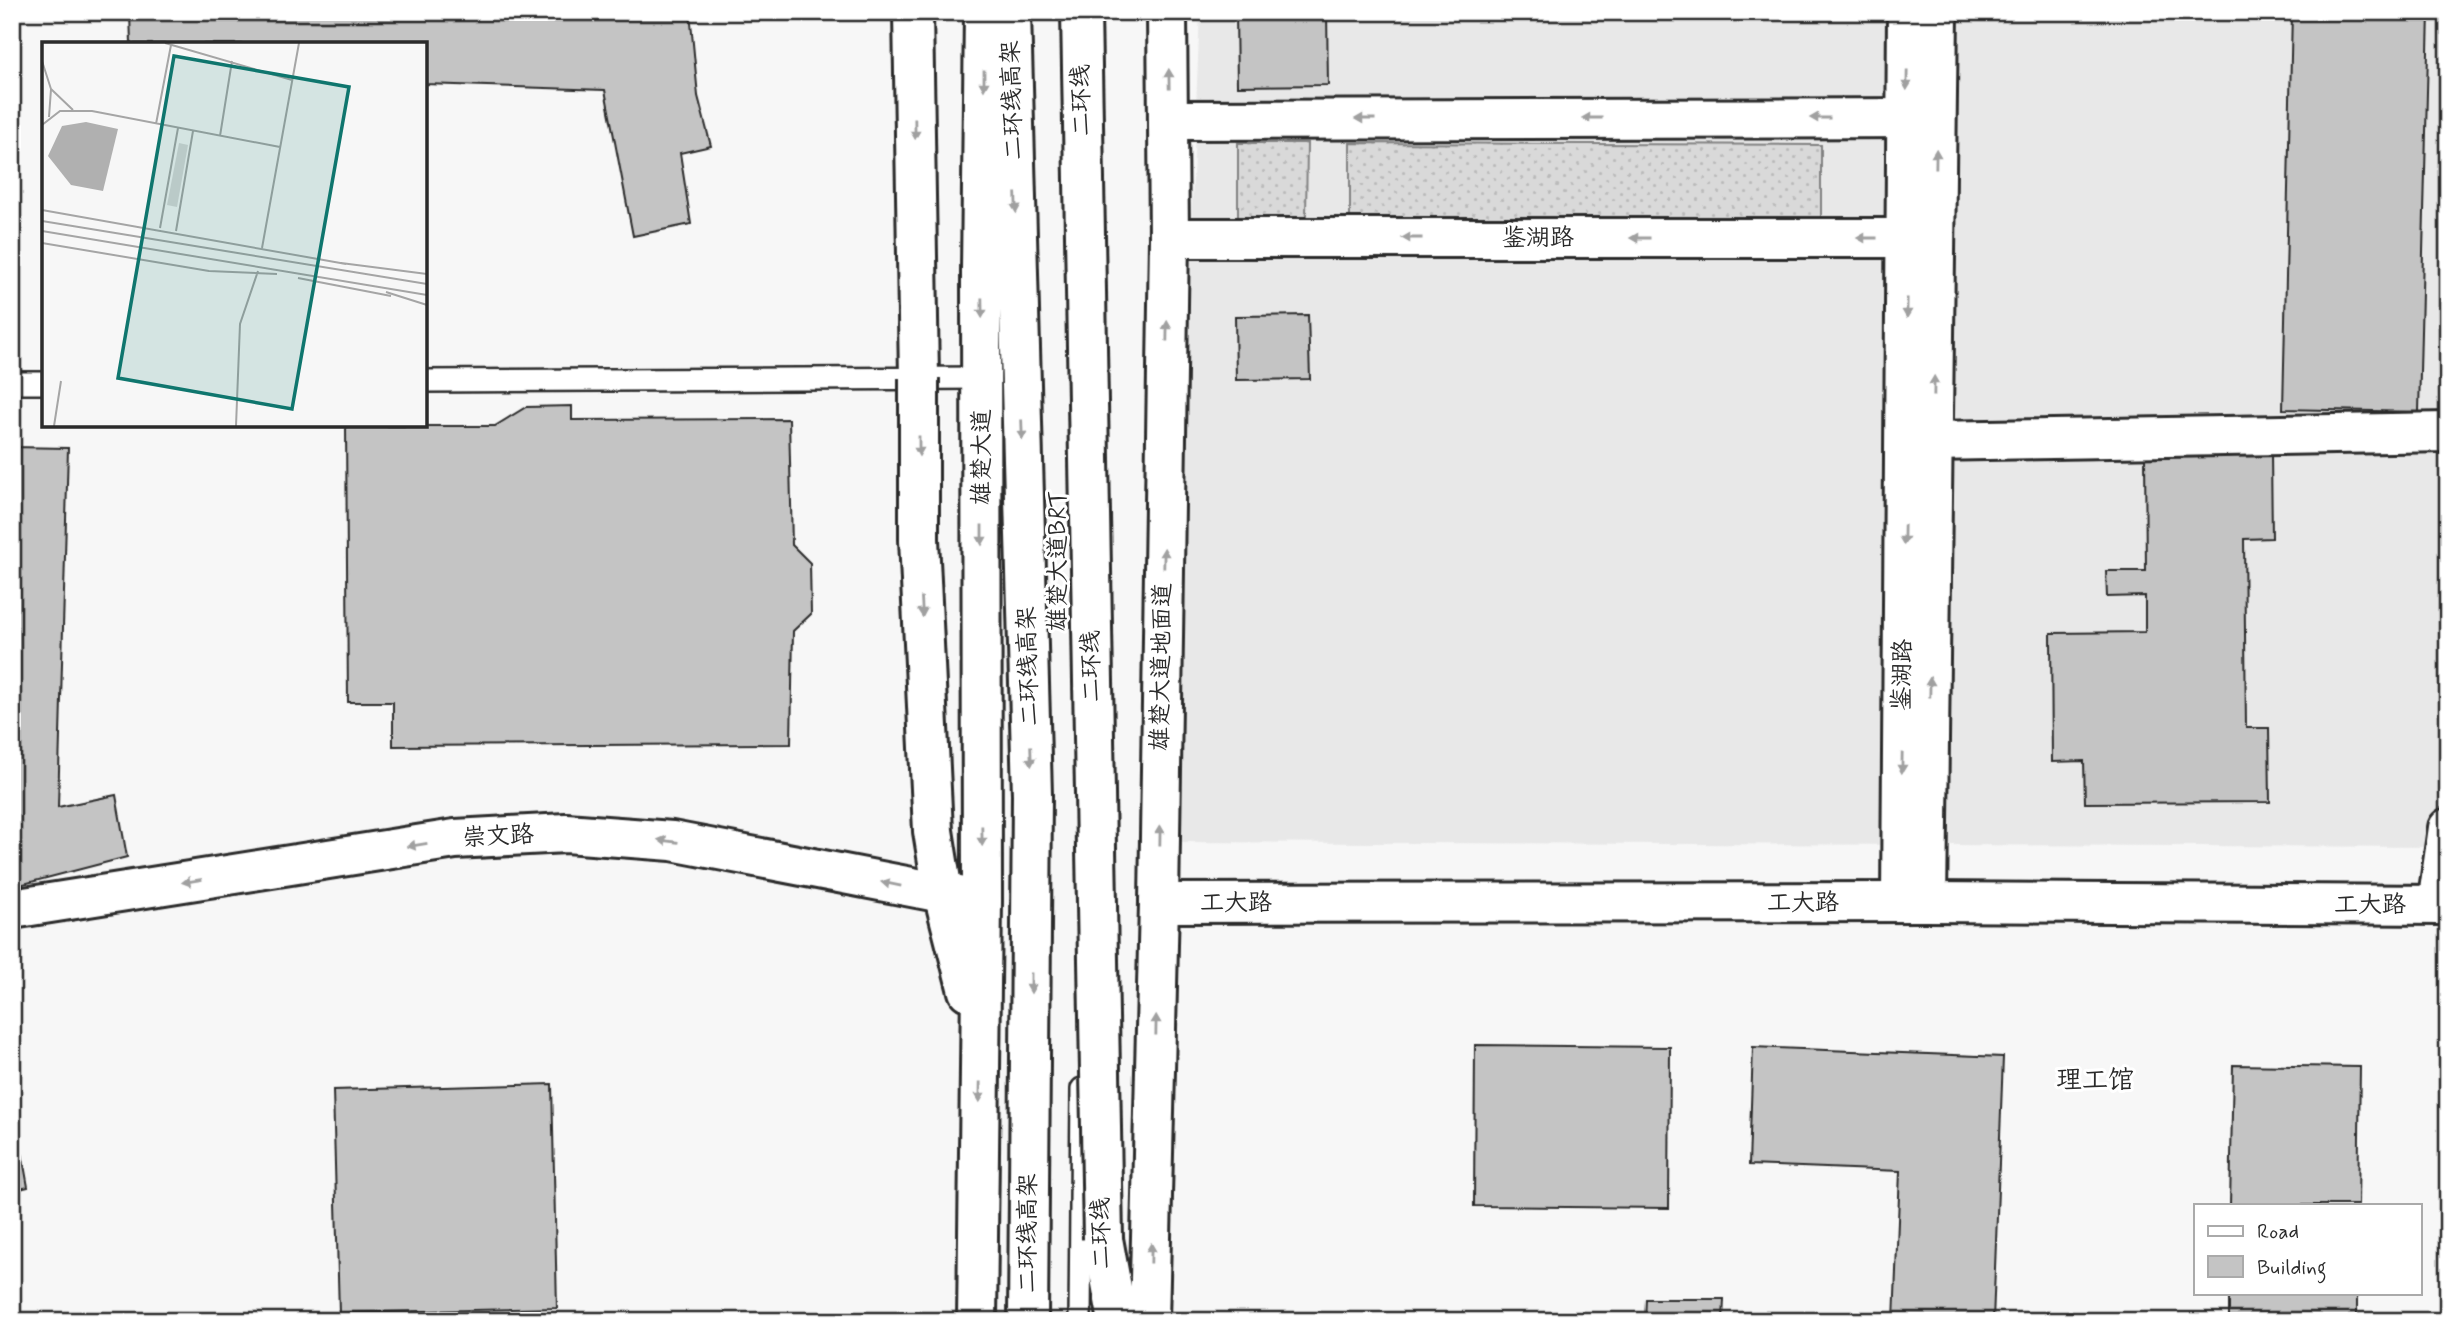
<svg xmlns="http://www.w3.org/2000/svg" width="2460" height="1333" font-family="Mynerve,'LXGW WenKai TC',sans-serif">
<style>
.built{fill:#e8e8e8}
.grass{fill:url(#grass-dots);stroke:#828282;stroke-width:2}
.building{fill:#c4c4c4;stroke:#2b2b2b;stroke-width:2}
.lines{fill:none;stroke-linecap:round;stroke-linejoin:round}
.service-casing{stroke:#2b2b2b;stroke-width:26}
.minor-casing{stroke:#2b2b2b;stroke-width:44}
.tertiary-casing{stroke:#2b2b2b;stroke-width:44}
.primary-casing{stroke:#2b2b2b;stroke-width:44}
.trunk-casing{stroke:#2b2b2b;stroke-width:44}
.service{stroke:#fff;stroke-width:21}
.minor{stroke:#fff;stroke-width:38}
.tertiary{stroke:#fff;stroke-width:38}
.primary{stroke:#fff;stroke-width:38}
.trunk{stroke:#fff;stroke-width:38}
.primary-bridge-casing{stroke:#2b2b2b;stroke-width:44;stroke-linecap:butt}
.trunk-bridge-casing{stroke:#2b2b2b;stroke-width:44;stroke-linecap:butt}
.primary-bridge{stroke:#fff;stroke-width:38}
.trunk-bridge{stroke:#fff;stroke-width:38}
.oneway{fill:#a0a0a0}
.labels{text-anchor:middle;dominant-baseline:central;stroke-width:6;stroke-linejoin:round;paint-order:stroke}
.street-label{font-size:24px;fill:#2b2b2b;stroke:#fff}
.neighbourhood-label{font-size:26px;fill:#2b2b2b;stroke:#fff}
.inset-road{fill:none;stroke:#a5a5a5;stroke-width:2}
.view{fill:#0f766e;fill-opacity:0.15;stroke:#0f766e;stroke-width:3.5}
.inset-edge{fill:none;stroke:#2b2b2b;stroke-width:3.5}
</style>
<defs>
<pattern id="grass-dots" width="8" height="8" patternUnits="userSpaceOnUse" patternTransform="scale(1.75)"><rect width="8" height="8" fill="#d9d9d9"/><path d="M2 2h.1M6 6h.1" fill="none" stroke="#bababa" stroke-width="1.8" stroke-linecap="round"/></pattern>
</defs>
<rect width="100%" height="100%" fill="#f7f7f7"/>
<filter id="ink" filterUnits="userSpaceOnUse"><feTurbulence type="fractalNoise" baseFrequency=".0143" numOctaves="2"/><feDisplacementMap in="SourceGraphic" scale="14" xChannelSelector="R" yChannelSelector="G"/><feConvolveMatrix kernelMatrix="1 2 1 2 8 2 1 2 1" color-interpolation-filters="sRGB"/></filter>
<g filter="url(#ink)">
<path class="built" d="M 1200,12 L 2448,12 L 2448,847 L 1165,842 Z"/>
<g class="grass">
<path d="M 1238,143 L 1307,143 L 1306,218 L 1238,218 Z"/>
<path d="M 1350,143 L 1821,145 L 1821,221 L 1350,218 Z"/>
</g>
<g class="building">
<path d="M 130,12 L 690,12 L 698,96 L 711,146 L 680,153 L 691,224 L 633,236 L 605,90 L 425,84 L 425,44 L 131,44 Z"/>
<path d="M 1236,12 L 1327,12 L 1328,85 L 1237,86 Z"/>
<path d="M 2292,12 L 2429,12 L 2419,412 L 2283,409 Z"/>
<path d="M 1308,315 L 1310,379 L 1236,380 L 1235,316 Z"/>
<path d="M 572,406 L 572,420 L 789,419 L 792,545 L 810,563 L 811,614 L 793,631 L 791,744 L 393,746 L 393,702 L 348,702 L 346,426 L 495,426 L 526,407 Z"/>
<path d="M 12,447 L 68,448 L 58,807 L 116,795 L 127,857 L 12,887 Z"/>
<path d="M 2271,453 L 2272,538 L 2244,539 L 2246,728 L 2269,728 L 2270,802 L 2085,803 L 2084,761 L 2052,762 L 2051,633 L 2145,632 L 2145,596 L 2107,597 L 2106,571 L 2146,571 L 2145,454 Z"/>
<path d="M 1475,1045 L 1670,1047 L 1669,1208 L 1474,1206 Z"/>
<path d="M 1753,1047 L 2003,1057 L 1993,1321 L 1894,1321 L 1900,1171 L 1749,1165 Z"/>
<path d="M 2233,1065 L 2360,1067 L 2358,1205 L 2230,1205 Z"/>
<path d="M 552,1084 L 557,1308 L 339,1313 L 333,1090 Z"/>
<path d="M 12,1097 L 28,1187 L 12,1191 Z"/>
<rect x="2229" y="1293" width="128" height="28"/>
<path d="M 1646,1299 L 1724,1299 L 1723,1321 L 1645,1321 Z"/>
</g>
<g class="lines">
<g class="service-casing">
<g id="service">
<path d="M 425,381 L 983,378"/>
<path d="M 12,383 L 44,383"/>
<path d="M 1080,1321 L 1082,1089"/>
</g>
</g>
<g class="minor-casing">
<g id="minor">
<path d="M 1170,120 L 1931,118"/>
<path d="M 1169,238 L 1933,238"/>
<path d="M 1933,441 L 2448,432"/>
<path d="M 1901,902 L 1907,12"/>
<path d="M 1927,902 L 1938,12"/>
<path d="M 2437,905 L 2448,828"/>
<path d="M 12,909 L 455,839 L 566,833 L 672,841 L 974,899"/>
</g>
</g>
<g class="tertiary-casing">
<path id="tertiary" d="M 1159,903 L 1927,902 L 2448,905"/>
</g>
<g class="primary-casing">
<g id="primary">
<path d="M 913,12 L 919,378"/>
<path d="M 919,539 L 933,831 L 943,893 L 968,991"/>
<path d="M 977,1321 L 982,901 L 981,271 L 984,12"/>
<path d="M 1149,1321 L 1159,903 L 1169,238 L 1167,12"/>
</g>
</g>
<g class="trunk-casing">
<g id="trunk">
<path d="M 1011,12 L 1032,795 L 1028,1321"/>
<path d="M 1103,1239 L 1118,1321"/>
</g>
</g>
<use href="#service" class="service"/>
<use href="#minor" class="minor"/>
<use href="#tertiary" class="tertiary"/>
<use href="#primary" class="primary"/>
<use href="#trunk" class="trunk"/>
<g class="primary-bridge-casing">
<path id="primary-bridge" d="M 919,378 L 919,539"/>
</g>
<g class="trunk-bridge-casing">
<path id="trunk-bridge" d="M 1081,12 L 1103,1239"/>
</g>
<use href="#primary-bridge" class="primary-bridge"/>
<use href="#trunk-bridge" class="trunk-bridge"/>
</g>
<defs><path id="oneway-solid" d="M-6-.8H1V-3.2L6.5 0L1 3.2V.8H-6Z" transform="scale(1.75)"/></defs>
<g class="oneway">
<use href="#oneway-solid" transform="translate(1169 79) rotate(-91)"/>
<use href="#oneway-solid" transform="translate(984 80) rotate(90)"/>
<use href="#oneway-solid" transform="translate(1907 80) rotate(91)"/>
<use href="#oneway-solid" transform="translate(1592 118) rotate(180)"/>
<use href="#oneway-solid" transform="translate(1820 118) rotate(180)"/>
<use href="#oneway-solid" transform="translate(1365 119) rotate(180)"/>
<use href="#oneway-solid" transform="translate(915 129) rotate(89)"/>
<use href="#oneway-solid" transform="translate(1936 159) rotate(-89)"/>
<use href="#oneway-solid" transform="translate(1016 203) rotate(88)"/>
<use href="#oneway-solid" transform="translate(1412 238) rotate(180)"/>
<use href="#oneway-solid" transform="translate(1640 238) rotate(180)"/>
<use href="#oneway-solid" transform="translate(1867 238) rotate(180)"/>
<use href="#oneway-solid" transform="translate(982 308) rotate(89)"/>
<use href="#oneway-solid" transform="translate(1907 308) rotate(91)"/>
<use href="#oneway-solid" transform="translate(1167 331) rotate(-89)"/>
<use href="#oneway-solid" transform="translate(1934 386) rotate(-89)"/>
<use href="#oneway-solid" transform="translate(1022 430) rotate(88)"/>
<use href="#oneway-solid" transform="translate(919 446) rotate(90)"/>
<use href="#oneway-solid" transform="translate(982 535) rotate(90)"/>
<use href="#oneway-solid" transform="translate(1904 535) rotate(91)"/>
<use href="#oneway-solid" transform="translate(1164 558) rotate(-89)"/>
<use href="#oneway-solid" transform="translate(922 607) rotate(87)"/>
<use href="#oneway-solid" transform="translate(1930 687) rotate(-89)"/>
<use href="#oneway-solid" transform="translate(1031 756) rotate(88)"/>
<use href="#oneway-solid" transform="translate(1902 763) rotate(91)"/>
<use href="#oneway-solid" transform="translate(1160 835) rotate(-89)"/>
<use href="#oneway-solid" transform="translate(982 836) rotate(89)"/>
<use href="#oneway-solid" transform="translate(668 841) rotate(-173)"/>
<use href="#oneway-solid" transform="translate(417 845) rotate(171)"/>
<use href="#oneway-solid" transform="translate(192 881) rotate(171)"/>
<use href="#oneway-solid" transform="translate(891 884) rotate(-169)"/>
<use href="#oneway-solid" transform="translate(1031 983) rotate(90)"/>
<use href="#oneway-solid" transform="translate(1156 1025) rotate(-89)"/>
<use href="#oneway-solid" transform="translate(980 1092) rotate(91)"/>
<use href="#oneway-solid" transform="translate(1151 1253) rotate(-89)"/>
</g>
</g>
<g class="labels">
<g class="street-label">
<text transform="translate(1013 100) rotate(-92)">二环线高架</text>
<text transform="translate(1082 100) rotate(-91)">二环线</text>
<text x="1538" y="238">鉴湖路</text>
<text transform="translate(982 457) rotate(-90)">雄楚大道</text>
<text transform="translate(1058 561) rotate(-90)">雄楚大道BRT</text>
<text transform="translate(1029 666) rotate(-92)">二环线高架</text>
<text transform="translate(1092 666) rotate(-91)">二环线</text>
<text transform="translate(1162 667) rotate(-89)">雄楚大道地面道</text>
<text transform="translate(1903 675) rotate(-89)">鉴湖路</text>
<text transform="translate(498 837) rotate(-3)">崇文路</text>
<text x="1236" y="903">工大路</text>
<text x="1803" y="903">工大路</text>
<text x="2370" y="905">工大路</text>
<text transform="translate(1028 1233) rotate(-90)">二环线高架</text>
<text transform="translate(1102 1233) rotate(-91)">二环线</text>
</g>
<g class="neighbourhood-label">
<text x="2095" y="1081">理工馆</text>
</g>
</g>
<g transform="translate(42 42)">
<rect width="385" height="385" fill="#f7f7f7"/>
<path d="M 137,101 L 146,103 L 135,165 L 125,163 Z" fill="#d9d9d9"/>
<path d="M 44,80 L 76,87 L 61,149 L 29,143 L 6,114 L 20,84 Z" fill="#b0b0b0"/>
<path class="inset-road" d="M 123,1 L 250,38M 0,19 L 9,47 L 7,75M 9,47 L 31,68M 114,82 L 129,3M 0,83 L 18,69 L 50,69 L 238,105M 178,94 L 190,19M 0,168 L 304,222M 0,179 L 385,242M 118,186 L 136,86M 0,189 L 385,253M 134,189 L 151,89M 0,201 L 167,229 L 235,232M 220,206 L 257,1M 299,221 L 385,232M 256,236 L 349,254M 344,250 L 385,263M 12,384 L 19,339M 194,384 L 198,282 L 216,229"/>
<path class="view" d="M 132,14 L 307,45 L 250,367 L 76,336 Z"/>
<rect width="385" height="385" class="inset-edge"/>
</g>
<rect width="2460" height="1333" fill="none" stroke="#fff" stroke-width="42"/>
<rect x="21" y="21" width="2418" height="1291" fill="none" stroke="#2b2b2b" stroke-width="2.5" filter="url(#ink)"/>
<rect x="2194" y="1204" width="228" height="91" fill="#ffffff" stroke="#aaaaaa" stroke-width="2"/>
<rect x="2208" y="1226" width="35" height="10" fill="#ffffff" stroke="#aaaaaa" stroke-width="2"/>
<text x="2257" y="1238" font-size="21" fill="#2b2b2b">Road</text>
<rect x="2208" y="1256" width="35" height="21" fill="#c4c4c4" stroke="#aaaaaa" stroke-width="2"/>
<text x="2257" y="1274" font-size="21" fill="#2b2b2b">Building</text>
</svg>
